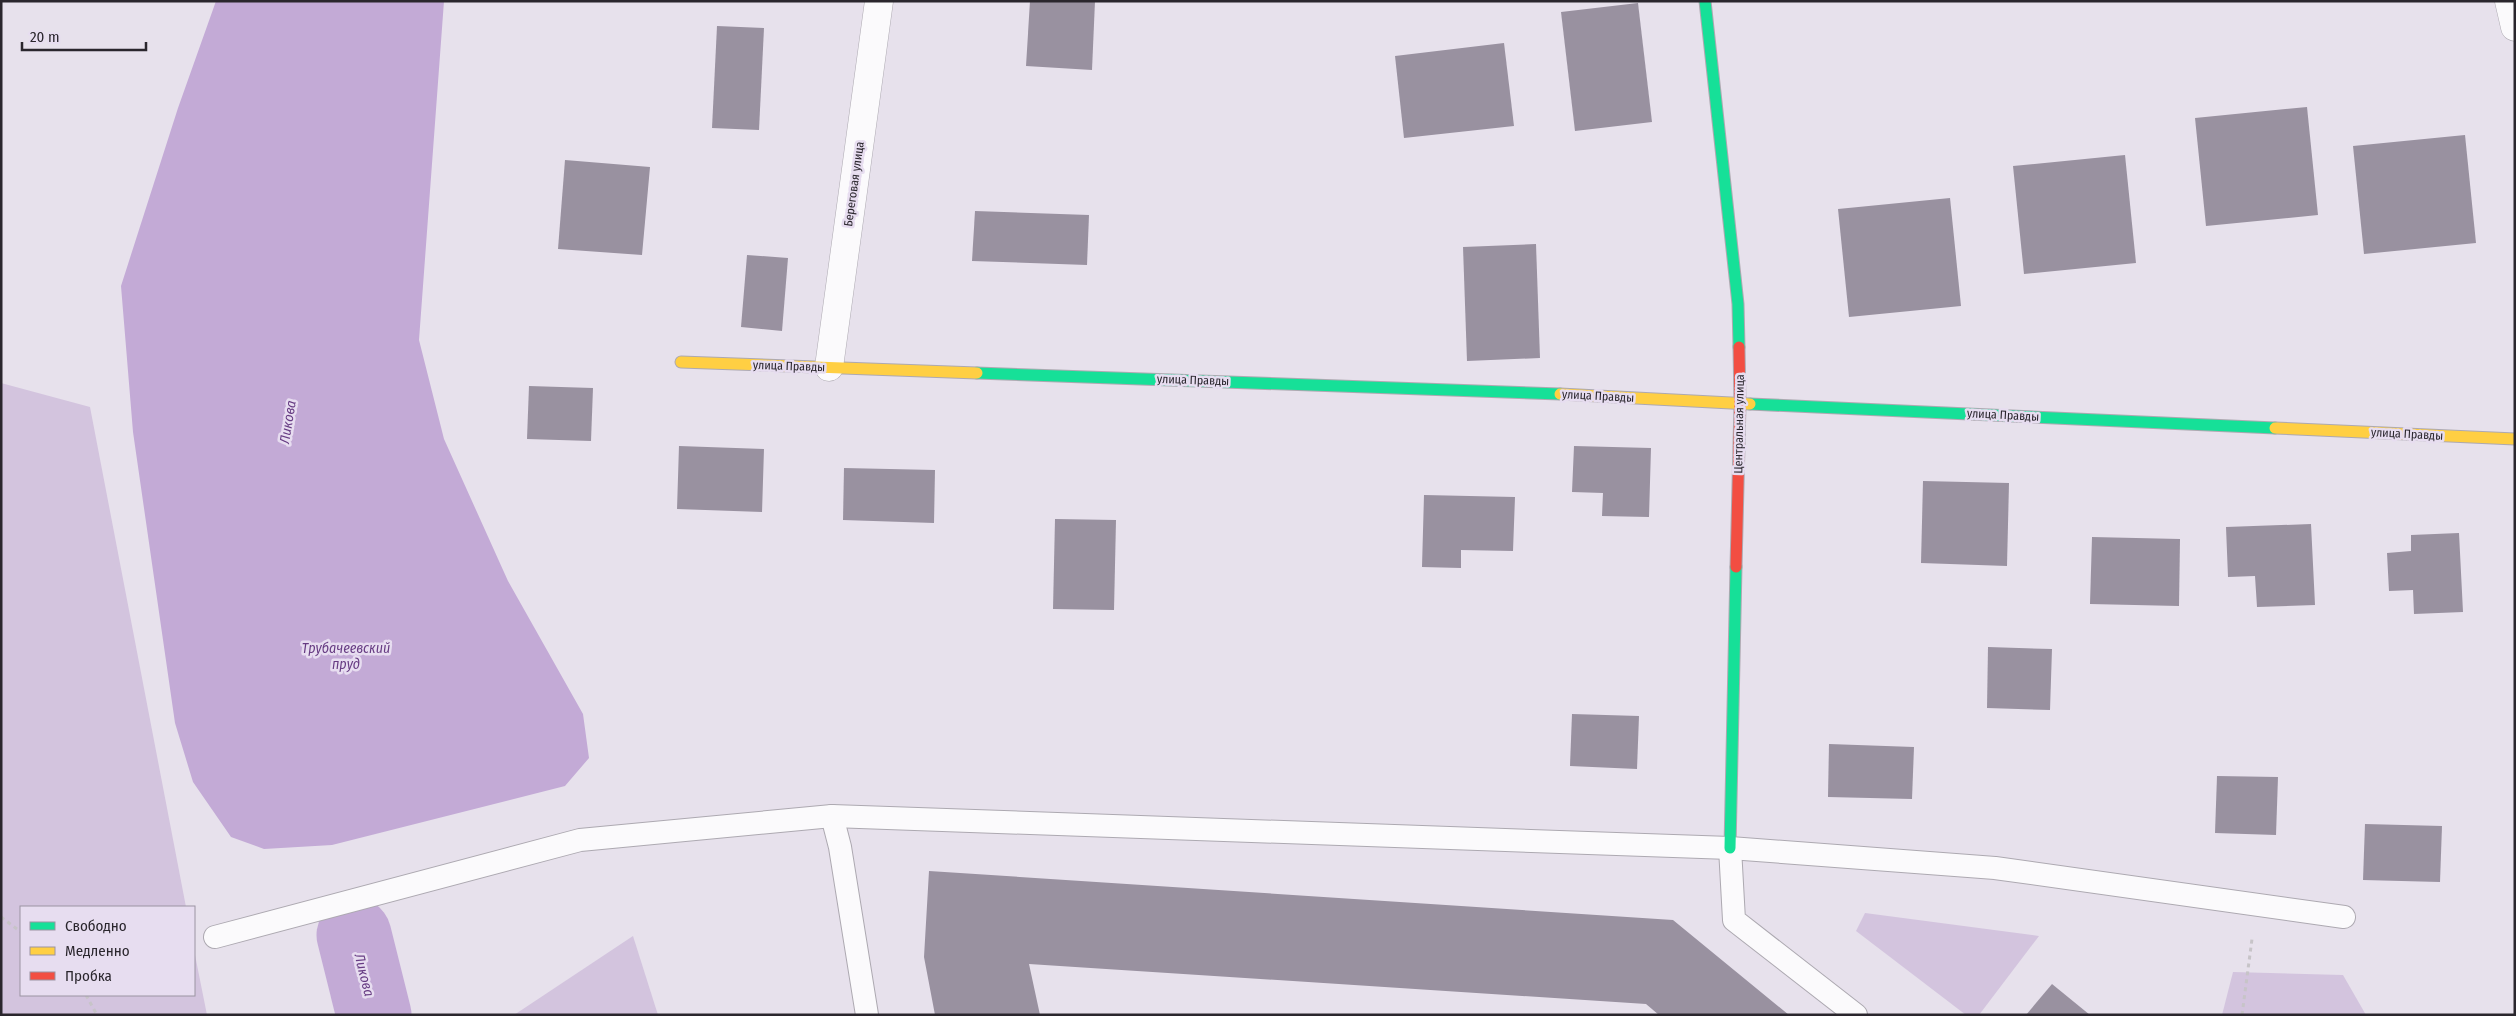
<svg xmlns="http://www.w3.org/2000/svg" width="2516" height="1016" font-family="'Fira Sans Condensed',sans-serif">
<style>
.green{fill:#d3c4de}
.water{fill:#c3aad6}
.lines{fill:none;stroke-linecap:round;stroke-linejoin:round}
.river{stroke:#c3aad6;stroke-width:75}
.building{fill:#9991a0}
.lane-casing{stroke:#ada9b1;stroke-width:24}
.street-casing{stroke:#ada9b1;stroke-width:29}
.fast-casing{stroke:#ada9b1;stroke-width:13}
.slow-casing{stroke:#ada9b1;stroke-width:13}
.jam-casing{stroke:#ada9b1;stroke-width:13}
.path{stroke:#c7c4c8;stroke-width:3;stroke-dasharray:4 4;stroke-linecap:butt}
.lane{stroke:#fbfafc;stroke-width:22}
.street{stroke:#fbfafc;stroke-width:28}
.fast{stroke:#16e098;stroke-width:11}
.slow{stroke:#ffcf43;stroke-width:11}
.jam{stroke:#f24e42;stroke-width:11}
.labels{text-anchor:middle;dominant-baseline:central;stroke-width:5;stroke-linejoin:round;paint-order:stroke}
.street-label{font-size:12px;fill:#2a262d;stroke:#e7ddf0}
.water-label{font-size:14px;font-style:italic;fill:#673c83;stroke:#e7ddf0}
</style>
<rect width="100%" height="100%" fill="#e7e1ec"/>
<g class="green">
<path d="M 1,383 L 90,407 L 186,907 L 21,907 L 21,995 L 194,995 L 194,950 L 207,1015 L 1,1015 Z"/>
<path d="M 1865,913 L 2039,936 L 1979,1015 L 1966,1015 L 1856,931 Z"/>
<path d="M 633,936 L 658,1015 L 514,1015 Z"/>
<path d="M 2233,972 L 2343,975 L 2366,1015 L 2222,1015 Z"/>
</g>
<path class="water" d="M 216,1 L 444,1 L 419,340 L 444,439 L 508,581 L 583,714 L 589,758 L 565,786 L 332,845 L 264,849 L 231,837 L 193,782 L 175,723 L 133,432 L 121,286 L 178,108 Z"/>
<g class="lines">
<path class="river" d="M 354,935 L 374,1015"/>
</g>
<g class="building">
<path d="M 1030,1 L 1095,1 L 1092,70 L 1026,66 Z"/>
<path d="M 1638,3 L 1652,122 L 1575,131 L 1561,12 Z"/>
<path d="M 717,26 L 764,28 L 759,130 L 712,128 Z"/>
<path d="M 1504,43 L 1514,126 L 1404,138 L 1395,56 Z"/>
<path d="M 2307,107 L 2318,215 L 2206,226 L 2195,118 Z"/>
<path d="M 2465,135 L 2476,243 L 2364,254 L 2353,146 Z"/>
<path d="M 2125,155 L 2136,263 L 2024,274 L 2013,166 Z"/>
<path d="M 565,160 L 650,167 L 642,255 L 558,249 Z"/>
<path d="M 1950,198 L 1961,306 L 1849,317 L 1838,209 Z"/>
<path d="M 975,211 L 1089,215 L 1087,265 L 972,261 Z"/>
<path d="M 1536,244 L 1540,358 L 1467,361 L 1463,247 Z"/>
<path d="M 747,255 L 788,258 L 782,331 L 741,327 Z"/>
<path d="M 529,386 L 593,388 L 591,441 L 527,439 Z"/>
<path d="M 679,446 L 764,449 L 762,512 L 677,509 Z"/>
<path d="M 1574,446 L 1651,448 L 1649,517 L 1602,516 L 1603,493 L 1572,492 Z"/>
<path d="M 844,468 L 935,470 L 934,523 L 843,520 Z"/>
<path d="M 1923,481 L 2009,483 L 2007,566 L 1921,563 Z"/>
<path d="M 1424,495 L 1515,497 L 1513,551 L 1461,550 L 1461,568 L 1422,567 Z"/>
<path d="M 1055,519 L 1116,520 L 1114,610 L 1053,609 Z"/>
<path d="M 2311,524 L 2315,605 L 2257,607 L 2255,576 L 2228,577 L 2226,527 Z"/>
<path d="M 2459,533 L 2463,612 L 2414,614 L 2413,590 L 2389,591 L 2387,553 L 2411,551 L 2411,535 Z"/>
<path d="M 2092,537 L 2180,539 L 2179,606 L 2090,604 Z"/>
<path d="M 1988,647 L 2052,649 L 2050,710 L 1987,708 Z"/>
<path d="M 1572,714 L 1639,716 L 1637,769 L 1570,766 Z"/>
<path d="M 1829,744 L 1914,747 L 1912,799 L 1828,797 Z"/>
<path d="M 2217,776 L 2278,777 L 2276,835 L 2215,833 Z"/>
<path d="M 2365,824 L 2442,826 L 2440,882 L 2363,880 Z"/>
<path d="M 929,871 L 1673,920 L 1789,1015 L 1659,1015 L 1646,1004 L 1029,964 L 1040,1015 L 935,1015 L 924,957 Z"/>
<path d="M 2052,984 L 2090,1015 L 2026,1015 Z"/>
</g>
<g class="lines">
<g class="lane-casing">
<g id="lane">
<path d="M 832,816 L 840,847 L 867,1015"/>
<path d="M 1730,848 L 1734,920 L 1856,1015"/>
<path d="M 215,937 L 580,840 L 832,816 L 1730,848 L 1995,868 L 2344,917"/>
</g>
</g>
<g class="street-casing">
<g id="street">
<path d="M 2509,1 L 2515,27"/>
<path d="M 829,367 L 879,1"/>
</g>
</g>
<g class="fast-casing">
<g id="fast">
<path d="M 1705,1 L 1738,304 L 1739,347"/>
<path d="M 977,373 L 1560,394"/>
<path d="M 1750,404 L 2275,428"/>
<path d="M 1730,848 L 1736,567"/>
</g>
</g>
<g class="slow-casing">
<g id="slow">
<path d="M 681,362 L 977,373"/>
<path d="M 1560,394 L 1750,404"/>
<path d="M 2275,428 L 2515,439"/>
</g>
</g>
<g class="jam-casing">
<path id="jam" d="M 1736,567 L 1740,404 L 1739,347"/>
</g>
<g class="path">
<path d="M 1,917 L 21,932"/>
<path d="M 86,995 L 97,1015"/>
<path d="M 2242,1015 L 2252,939"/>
</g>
<use href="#lane" class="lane"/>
<use href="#street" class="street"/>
<use href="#fast" class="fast"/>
<use href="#slow" class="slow"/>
<use href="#jam" class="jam"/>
</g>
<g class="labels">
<g class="street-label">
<text transform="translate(854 184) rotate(-82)">Береговая улица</text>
<text transform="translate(789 366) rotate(2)">улица Правды</text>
<text transform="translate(1193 380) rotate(2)">улица Правды</text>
<text transform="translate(1598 396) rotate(3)">улица Правды</text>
<text transform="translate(2003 415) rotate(3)">улица Правды</text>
<text transform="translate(1739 424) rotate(-89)">Центральная улица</text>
<text transform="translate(2407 434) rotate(3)">улица Правды</text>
</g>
<g class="water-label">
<text transform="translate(288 422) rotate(-81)">Ликова</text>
<text x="346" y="648">Трубачеевский<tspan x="346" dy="16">пруд</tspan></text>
<text transform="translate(364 975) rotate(76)">Ликова</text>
</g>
</g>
<rect width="2516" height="1016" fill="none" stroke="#2a262d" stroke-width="5"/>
<rect x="20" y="906" width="175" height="90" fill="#e7ddf0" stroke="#9b94a2"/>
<rect x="30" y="922" width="25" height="8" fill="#16e098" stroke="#9b94a2"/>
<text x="65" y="931" font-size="15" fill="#2a262d">Свободно</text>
<rect x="30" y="947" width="25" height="8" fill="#ffcf43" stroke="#9b94a2"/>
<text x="65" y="956" font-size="15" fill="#2a262d">Медленно</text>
<rect x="30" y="972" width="25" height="8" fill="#f24e42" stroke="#9b94a2"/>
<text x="65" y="981" font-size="15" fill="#2a262d">Пробка</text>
<path d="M22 42v8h124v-8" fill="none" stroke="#2a262d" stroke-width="2.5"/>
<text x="30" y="42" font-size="15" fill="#2a262d" stroke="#e7ddf0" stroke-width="4" paint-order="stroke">20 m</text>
</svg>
